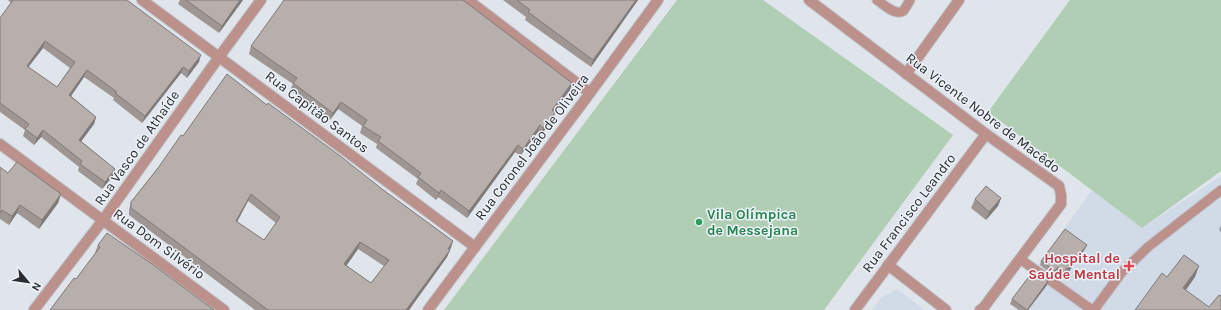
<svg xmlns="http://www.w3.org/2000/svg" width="1221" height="310" font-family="Karla,sans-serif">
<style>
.built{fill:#d1dbe8}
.green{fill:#afceb3}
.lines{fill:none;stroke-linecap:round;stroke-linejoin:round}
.service-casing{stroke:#bcc0c6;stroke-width:11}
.minor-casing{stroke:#bcc0c6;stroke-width:12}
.tertiary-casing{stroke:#bcc0c6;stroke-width:12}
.service{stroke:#bc918c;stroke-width:9}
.minor{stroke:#bc918c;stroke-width:10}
.tertiary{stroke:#bc918c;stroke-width:10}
.wall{fill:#9d9693;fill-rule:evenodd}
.shaded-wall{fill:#807a78}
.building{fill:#b7afab;stroke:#807a78;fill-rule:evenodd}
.leisure-dot{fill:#2e9e5b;stroke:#edf2f9;stroke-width:1.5}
.health-dot{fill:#e0444e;stroke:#edf2f9;stroke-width:1.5}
.labels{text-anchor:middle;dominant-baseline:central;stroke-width:3;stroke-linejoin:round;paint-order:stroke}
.street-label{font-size:14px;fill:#2b2d30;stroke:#edf2f9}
.leisure-label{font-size:14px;font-weight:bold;fill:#27864d;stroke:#edf2f9;text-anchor:start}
.health-label{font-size:14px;font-weight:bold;fill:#be3a42;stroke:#edf2f9;text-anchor:end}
</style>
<rect width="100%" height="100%" fill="#e0e5ec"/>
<g class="built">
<path d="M 1221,176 L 1221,310 L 1013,310 L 1015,307 L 1010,304 L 1092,190 L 1142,228 Z"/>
<path d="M 897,289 L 925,310 L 872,310 L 881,298 Z"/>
</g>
<g class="green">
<path d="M 677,0 L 763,0 L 953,135 L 824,310 L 444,310 Z"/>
<path d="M 1070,0 L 1221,0 L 1221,171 L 1142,228 L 988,112 Z"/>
</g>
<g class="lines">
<g class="service-casing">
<g id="service">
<path d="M 877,0 C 883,4 895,16 903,11 C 906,8 908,3 910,0"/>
<path d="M 1020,259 L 1092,310"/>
<path d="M 1094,310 L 1122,272 L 1148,247 L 1221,190"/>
</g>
</g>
<g class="minor-casing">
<g id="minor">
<path d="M 142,0 L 475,247"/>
<path d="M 468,0 L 590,93"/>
<path d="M 809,0 L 986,134 L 1059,186 L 1061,195 L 1061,204 L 984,307 L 980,310"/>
<path d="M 906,74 L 959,0"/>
<path d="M 0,144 L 224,310"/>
<path d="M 888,265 L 946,310"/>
<path d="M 34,310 L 103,220 L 219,57 L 261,0"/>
<path d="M 855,310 L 986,134"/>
</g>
</g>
<g class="tertiary-casing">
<path id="tertiary" d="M 428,310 L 590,93 L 658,0"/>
</g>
<use href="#service" class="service"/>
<use href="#minor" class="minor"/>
<use href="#tertiary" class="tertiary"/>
</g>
<g class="wall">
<path d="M 8,0 L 127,0 L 199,62 L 187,78 L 181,73 L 142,123 L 113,100 L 114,98 L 84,77 L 71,96 L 96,117 L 94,124 L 81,141 L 115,169 L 113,176 L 102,189 L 78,171 L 79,167 L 41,137 L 34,145 L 23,136 L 25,130 L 0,112 L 0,18 L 11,3 ZM 43,48 L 70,68 L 57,87 L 28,67 Z"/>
<path d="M 180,0 L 243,0 L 219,33 L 178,4 Z"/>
<path d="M 503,0 L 638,0 L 591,67 L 525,20 L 526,17 Z"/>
<path d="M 251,46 L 572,83 L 570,90 L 553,112 L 555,113 L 552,120 L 541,135 L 537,133 L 520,156 L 515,152 L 467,218 L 438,197 L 436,200 L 416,184 L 418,179 L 376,148 L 377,144 L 360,133 L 362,126 L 338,109 L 330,120 L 290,90 L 293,84 L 249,54 Z"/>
<path d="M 267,105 L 453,241 L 449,250 L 450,250 L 447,257 L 409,310 L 255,310 L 129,215 L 129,210 L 131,202 L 183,136 ZM 248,201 L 276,223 L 264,240 L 237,222 ZM 358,249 L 384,266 L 371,283 L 346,266 Z"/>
<path d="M 0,167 L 8,173 L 61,194 L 58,203 L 39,229 L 17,213 L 9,225 L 0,219 Z"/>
<path d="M 1001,198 L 998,206 L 986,220 L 971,208 L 975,199 Z"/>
<path d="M 1221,225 L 1221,232 L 1219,230 Z"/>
<path d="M 98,245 L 152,264 L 76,279 L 96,253 L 95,253 Z"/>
<path d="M 1085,249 L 1067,274 L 1065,273 L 1062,277 L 1056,272 L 1054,276 L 1040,265 L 1041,261 Z"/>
<path d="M 1047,285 L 1028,310 L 1019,310 L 1010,304 L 1012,299 Z"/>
</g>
<g class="shaded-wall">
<path d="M 240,0 L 243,0 L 219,33 L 222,26 Z"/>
<path d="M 636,0 L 638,0 L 591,67 L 593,60 Z"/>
<path d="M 45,41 L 43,48 L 24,73 L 27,66 Z"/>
<path d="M 201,55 L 199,62 L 187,78 L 189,71 Z"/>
<path d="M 183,67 L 181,73 L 142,123 L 145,116 Z"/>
<path d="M 87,70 L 84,77 L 67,102 L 69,95 Z"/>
<path d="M 572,83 L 570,90 L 549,117 L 552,110 Z"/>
<path d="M 341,102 L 338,109 L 330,120 L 333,113 Z"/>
<path d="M 555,113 L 552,120 L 541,135 L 543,128 Z"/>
<path d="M 96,117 L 94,124 L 77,147 L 79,140 Z"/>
<path d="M 540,125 L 537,133 L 520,156 L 523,149 Z"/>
<path d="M 43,130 L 41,137 L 34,145 L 37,138 Z"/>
<path d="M 518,145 L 515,152 L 467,218 L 469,211 Z"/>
<path d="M 115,169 L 113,176 L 102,189 L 105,182 Z"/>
<path d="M 441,190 L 438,197 L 436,200 L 439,193 Z"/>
<path d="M 61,194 L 58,203 L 39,229 L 42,220 Z"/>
<path d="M 251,194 L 248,201 L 233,229 L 236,221 Z"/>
<path d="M 1001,198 L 998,206 L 986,220 L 989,212 Z"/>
<path d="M 20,205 L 17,213 L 9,225 L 12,216 Z"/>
<path d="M 453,241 L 451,248 L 445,256 L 448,249 Z"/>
<path d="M 360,242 L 358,249 L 342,272 L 344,264 Z"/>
<path d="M 1087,245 L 1085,249 L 1067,274 L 1068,269 Z"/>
<path d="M 450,250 L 447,257 L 409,310 L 406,310 Z"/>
<path d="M 1199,266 L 1195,277 L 1179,300 L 1183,288 Z"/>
<path d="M 1067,268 L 1065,273 L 1062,277 L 1064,272 Z"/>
<path d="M 1048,281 L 1047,285 L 1028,310 L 1026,310 Z"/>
</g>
<g class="building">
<path d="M 13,0 L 127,0 L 201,55 L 189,71 L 183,67 L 145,116 L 115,93 L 117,92 L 87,70 L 69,95 L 96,117 L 79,140 L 115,169 L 105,182 L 80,164 L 82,161 L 43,130 L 37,138 L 25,129 L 29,124 L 0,103 L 0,18 ZM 45,41 L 75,62 L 57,87 L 27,66 Z"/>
<path d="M 186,0 L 240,0 L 222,26 Z"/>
<path d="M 284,0 L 463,0 L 572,83 L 552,110 L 555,113 L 543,128 L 540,125 L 523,149 L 518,145 L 469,211 L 441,190 L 439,193 L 418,177 L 421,173 L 378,141 L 381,137 L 363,126 L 367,120 L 341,102 L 333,113 L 293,83 L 297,78 L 251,46 Z"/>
<path d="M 517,0 L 636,0 L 593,60 L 528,12 L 530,10 Z"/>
<path d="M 227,74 L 267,105 L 268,103 L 339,155 L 382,189 L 453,241 L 448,249 L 450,250 L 406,310 L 268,310 L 131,208 L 131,202 L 158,168 L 181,135 L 183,136 ZM 251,194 L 280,217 L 264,240 L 236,221 ZM 360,242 L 389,260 L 371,283 L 344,264 Z"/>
<path d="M 17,162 L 61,194 L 42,220 L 20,205 L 12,216 L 2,210 L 0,213 L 0,167 L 8,173 Z"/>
<path d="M 986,186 L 1001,198 L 989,212 L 975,199 Z"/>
<path d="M 1065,229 L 1087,245 L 1068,269 L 1067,268 L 1064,272 L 1058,267 L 1055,271 L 1041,261 Z"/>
<path d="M 107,233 L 152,264 L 214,310 L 50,310 L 74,278 L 76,279 L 100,247 L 98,245 Z"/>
<path d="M 1184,255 L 1199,266 L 1183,288 L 1209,307 L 1219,295 L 1221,296 L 1221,310 L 1135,310 L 1162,273 L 1167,277 Z"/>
<path d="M 1034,270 L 1048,281 L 1027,310 L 1012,299 Z"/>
</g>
<circle class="leisure-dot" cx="699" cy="222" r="4"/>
<path class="health-dot" d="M1127 260h4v4h4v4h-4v4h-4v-4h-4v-4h4z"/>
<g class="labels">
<g class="street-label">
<text transform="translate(317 112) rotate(37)">Rua Capitão Santos</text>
<text transform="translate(983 113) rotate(37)">Rua Vicente Nobre de Macêdo</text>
<text transform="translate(532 147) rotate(-53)">Rua Coronel João de Oliveira</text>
<text transform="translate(137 148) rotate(-55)">Rua Vasco de Athaíde</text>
<text transform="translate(909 213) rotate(-53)">Rua Francisco Leandro</text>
<text transform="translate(159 244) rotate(36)">Rua Dom Silvério</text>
</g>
<g class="leisure-label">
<text x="707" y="214">Vila Olímpica<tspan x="707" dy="16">de Messejana</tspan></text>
</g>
<g class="health-label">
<text x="1120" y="258">Hospital de<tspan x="1120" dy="16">Saúde Mental</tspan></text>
</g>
</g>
<g transform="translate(28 282) rotate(119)" stroke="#edf2f9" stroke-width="3" paint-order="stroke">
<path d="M0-3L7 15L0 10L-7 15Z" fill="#2b2d30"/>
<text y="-6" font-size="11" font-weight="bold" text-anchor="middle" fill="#2b2d30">N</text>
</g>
</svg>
